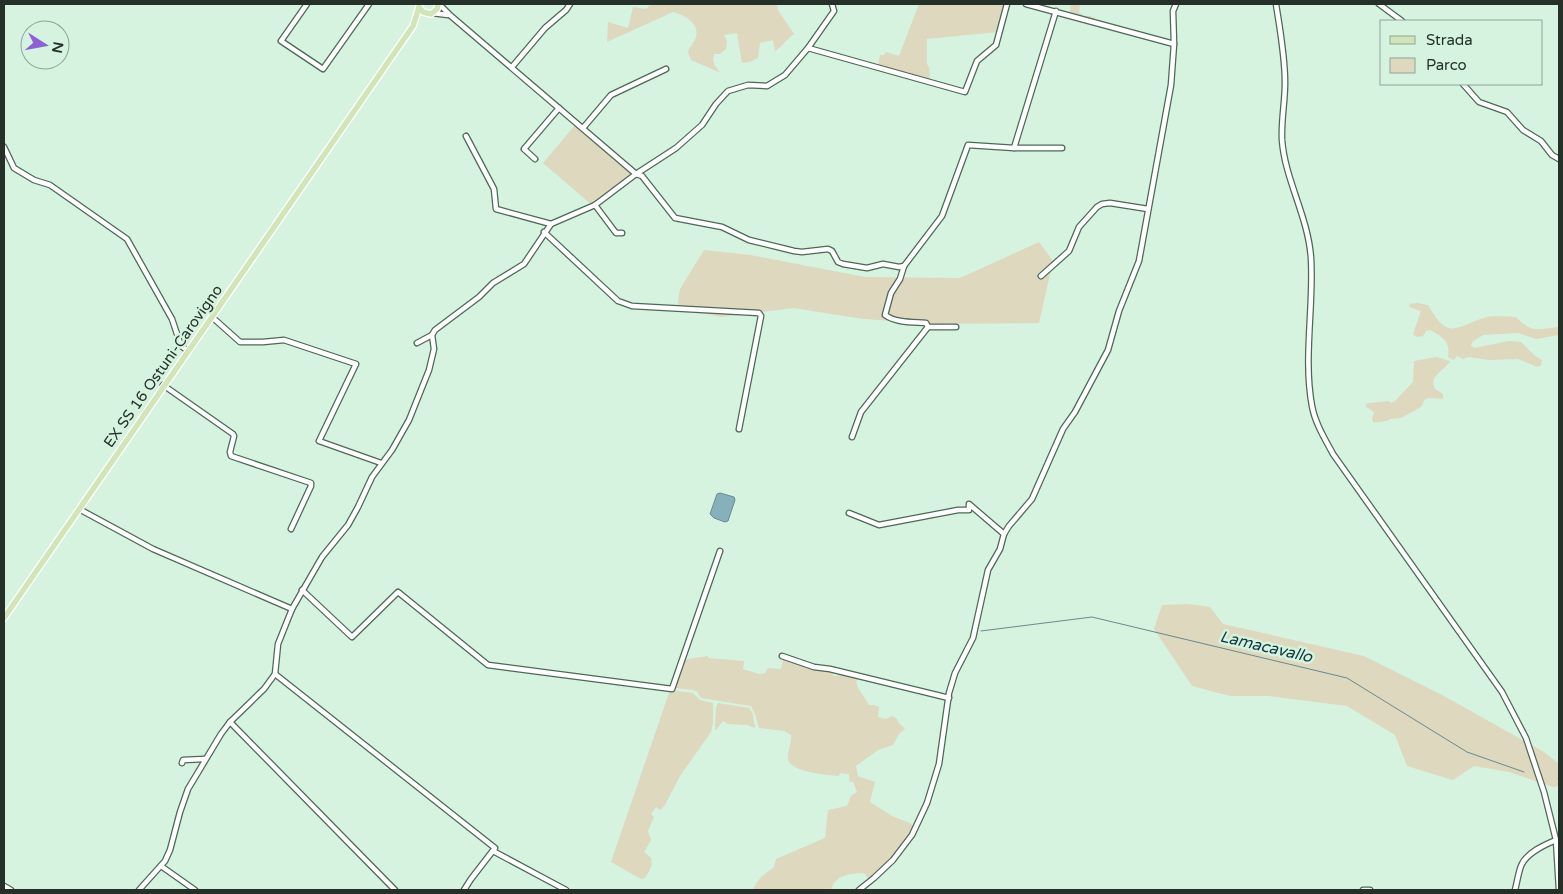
<svg xmlns="http://www.w3.org/2000/svg" width="1563" height="894" font-family="'Varela Round',sans-serif">
<style>
.green{fill:#ddd8be}
.water{fill:#86b1bb;stroke:#698a8f}
.lines{fill:none;stroke-linecap:round;stroke-linejoin:round}
.stream{stroke:#698a8f;stroke-width:1}
.minor-casing{stroke:#4d6856;stroke-width:7}
.major-casing{stroke:#fff;stroke-width:8}
.minor{stroke:#fff;stroke-width:4.5}
.major{stroke:#d2e5b8;stroke-width:5.5}
.labels{text-anchor:middle;dominant-baseline:central;stroke-width:5;stroke-linejoin:round;paint-order:stroke}
.street-label{font-size:15px;fill:#243028;stroke:#d5f3df}
.water-label{font-size:16px;font-style:italic;fill:#0f3941;stroke:#d5f3df}
</style>
<rect width="100%" height="100%" fill="#d5f3df"/>
<g class="green">
<path d="M 653,4 L 777,4 L 778,10 L 794,34 C 785,40 783,46 775,51 L 773,40 L 760,43 L 758,58 L 750,62 L 742,63 L 737,33 L 724,35 L 727,41 L 726,49 L 720,54 L 714,54 C 712,63 715,67 721,73 L 691,60 L 688,52 C 690,46 694,43 696,37 C 700,23 684,15 673,12 L 607,42 L 608,22 L 628,28 L 633,7 L 646,9 L 649,6 Z"/>
<path d="M 919,4 L 1005,4 L 998,32 L 927,39 L 927,64 L 929,67 L 930,80 L 878,67 L 880,55 L 884,55 L 886,52 L 899,56 Z"/>
<path d="M 1071,4 L 1080,4 L 1079,12 L 1084,16 L 1090,16 L 1100,21 L 1107,22 L 1109,24 L 1135,33 L 1072,14 L 1070,12 Z"/>
<path d="M 576,124 L 636,174 L 592,205 L 543,163 Z"/>
<path d="M 1039,242 L 1053,261 L 1039,323 L 937,324 L 863,319 L 794,308 L 721,317 L 677,308 L 680,289 L 704,250 L 750,255 L 865,277 L 960,278 Z"/>
<path d="M 1417,303 L 1428,305 C 1448,340 1453,328 1484,318 C 1493,315 1507,317 1516,317 C 1532,334 1538,329 1559,327 L 1559,335 L 1536,339 L 1518,333 L 1483,335 L 1472,342 L 1471,345 L 1474,348 L 1509,341 L 1521,342 L 1534,355 L 1542,360 L 1541,365 L 1537,367 L 1518,359 L 1489,360 L 1469,357 L 1463,359 L 1457,356 L 1454,360 L 1448,357 C 1451,342 1442,336 1430,330 L 1426,331 L 1423,336 L 1416,337 L 1413,334 L 1421,311 L 1409,307 L 1410,304 Z"/>
<path d="M 1436,357 L 1450,361 C 1445,371 1428,375 1435,389 L 1443,394 L 1443,399 L 1429,398 L 1425,399 L 1421,407 L 1401,418 L 1390,419 L 1387,421 C 1382,421 1378,423 1373,422 L 1372,419 L 1374,413 L 1370,409 L 1366,407 L 1366,404 C 1373,402 1381,402 1389,401 L 1391,403 L 1395,401 L 1413,382 L 1414,361 Z"/>
<path d="M 1188,604 L 1210,607 L 1223,624 L 1364,656 L 1444,696 L 1544,752 L 1559,764 L 1559,786 L 1553,787 L 1509,772 L 1474,766 L 1453,780 L 1407,766 L 1395,735 L 1347,706 L 1269,696 L 1230,696 L 1192,686 L 1154,629 L 1162,605 Z"/>
<path d="M 708,656 L 708,658 L 744,661 L 743,669 L 759,674 L 765,673 L 768,668 L 781,669 L 783,659 L 812,668 L 833,673 L 833,676 L 837,676 L 838,674 L 843,674 L 859,678 L 856,681 L 858,688 L 869,705 L 874,705 L 879,707 L 878,717 L 886,719 L 892,716 L 897,719 L 898,722 L 905,729 L 899,734 L 893,745 L 878,750 L 856,766 L 858,776 L 875,782 L 870,802 L 892,816 L 910,823 L 914,826 L 897,852 L 869,879 L 864,873 C 849,874 836,874 831,890 L 752,890 L 761,877 L 774,867 L 776,859 L 825,838 L 828,810 L 847,806 L 851,796 L 857,792 L 853,782 L 849,781 L 849,774 L 840,773 L 839,776 C 828,775 789,772 788,759 C 787,751 792,743 791,735 L 784,731 L 759,728 L 755,714 L 751,706 L 701,698 L 697,691 L 693,690 L 676,688 L 675,686 L 683,660 Z"/>
<path d="M 670,690 L 693,693 L 700,700 L 713,703 L 713,723 L 711,732 L 680,776 L 665,805 L 660,810 L 656,807 L 651,814 L 654,817 L 648,831 L 651,840 L 644,852 L 651,858 C 653,867 649,871 645,878 L 641,879 L 611,862 Z"/>
<path d="M 718,703 L 749,708 L 753,714 L 755,728 L 747,725 L 728,724 L 723,721 L 716,730 L 715,729 L 716,708 Z"/>
</g>
<path class="water" d="M 720,493 L 734,497 L 735,500 L 728,521 L 725,522 L 714,518 L 710,514 L 717,494 Z"/>
<g class="lines">
<g class="stream">
<path d="M 981,631 L 1092,617 L 1347,678 L 1467,752 L 1524,772"/>
<path d="M 1558,779 L 1559,780"/>
</g>
<g class="minor-casing">
<g id="minor">
<path d="M 307,4 L 281,41 L 323,69 L 369,4"/>
<path d="M 439,4 L 451,16 L 636,174 L 642,176 L 675,218 L 722,227 L 749,240 L 794,251 L 802,252 L 828,249 L 832,251 L 838,262 L 843,264 L 867,268 L 883,264 L 899,267 L 904,266"/>
<path d="M 1026,4 L 1174,44"/>
<path d="M 1276,4 C 1280,30 1285,56 1285,83 C 1285,102 1281,121 1282,140 C 1285,180 1308,216 1311,258 C 1314,306 1303,358 1312,406 C 1315,423 1325,439 1333,454 L 1502,692 L 1526,738 L 1544,792 L 1556,840 L 1559,890"/>
<path d="M 1379,4 L 1402,21"/>
<path d="M 432,13 L 448,15"/>
<path d="M 808,48 L 965,92 L 977,61 L 996,45 L 1007,4"/>
<path d="M 512,67 L 545,28 L 566,10 L 570,4"/>
<path d="M 1463,84 L 1479,102 L 1507,112 L 1523,130 L 1541,141 L 1552,155 L 1559,159"/>
<path d="M 583,128 L 611,95 L 666,69"/>
<path d="M 466,136 L 494,189 L 496,209 L 551,224"/>
<path d="M 4,147 L 14,168 L 34,180 L 50,185 L 127,239 L 172,319 L 181,346 L 188,351"/>
<path d="M 1014,148 L 1056,11"/>
<path d="M 535,159 L 524,149 L 559,108"/>
<path d="M 595,205 L 616,233 L 622,233"/>
<path d="M 544,232 L 618,301 L 632,306 L 759,313 L 761,316 L 739,429"/>
<path d="M 1041,276 L 1069,251 L 1079,227 L 1097,207 L 1102,204 L 1110,203 L 1148,209"/>
<path d="M 212,317 L 240,342 L 263,342 L 284,340 L 356,364 L 319,441 L 381,463"/>
<path d="M 928,327 L 956,327"/>
<path d="M 417,343 L 432,335"/>
<path d="M 163,385 L 233,434 L 234,436 L 230,452 L 231,456 L 311,483 L 311,486 L 291,529"/>
<path d="M 852,437 L 861,412 L 928,327 L 926,323 C 913,322 896,323 885,315 L 891,293 L 900,279 L 904,266 L 942,216 L 968,145 L 1014,148 L 1062,148"/>
<path d="M 79,509 L 153,549 L 292,609"/>
<path d="M 849,513 L 879,525 L 958,510 L 969,510 L 969,504 L 1004,534"/>
<path d="M 302,590 L 352,637 L 398,592 L 488,665 L 672,689 L 720,551"/>
<path d="M 782,656 L 814,667 L 830,669 L 949,698"/>
<path d="M 275,674 L 495,848 L 471,879 L 464,890"/>
<path d="M 230,722 L 395,890"/>
<path d="M 182,763 L 183,760 L 205,759"/>
<path d="M 493,851 L 566,890"/>
<path d="M 161,866 L 195,890"/>
<path d="M 4,886 L 11,890"/>
<path d="M 139,890 L 165,861 L 170,850 L 180,812 L 188,789 L 221,734 L 230,722 L 264,689 L 275,674 L 278,644 L 292,609 L 322,557 L 348,525 L 358,507 L 372,477 L 392,450 L 409,420 L 429,370 L 434,349 L 432,335 L 435,330 L 479,297 L 493,283 L 524,264 L 551,224 L 595,205 L 636,174 L 676,148 L 702,125 L 716,104 L 728,91 L 748,85 L 767,86 L 785,75 L 808,48 L 834,11 L 832,4"/>
<path d="M 859,890 L 874,878 L 893,860 L 912,835 L 927,803 L 939,764 L 949,693 L 955,673 L 973,638 L 988,570 L 1000,549 L 1004,534 L 1009,526 L 1032,499 L 1063,429 L 1075,412 L 1108,350 L 1119,311 L 1139,261 L 1171,85 L 1174,44 L 1173,11 L 1176,4"/>
<path d="M 1363,890 L 1370,890"/>
<path d="M 1515,890 C 1517,883 1518,874 1521,866 C 1526,853 1544,845 1556,840"/>
</g>
</g>
<g class="major-casing">
<g id="major">
<path d="M 419,7 L 423,12 L 431,14 L 437,9 L 438,4"/>
<path d="M 4,618 L 413,26 L 419,7"/>
</g>
</g>
<use href="#minor" class="minor"/>
<use href="#major" class="major"/>
</g>
<g class="labels">
<g class="street-label">
<text transform="translate(163 366) rotate(-55)">EX SS 16 Ostuni-Carovigno</text>
</g>
<g class="water-label">
<text transform="translate(1266 647) rotate(13)">Lamacavallo</text>
</g>
</g>
<rect width="1563" height="894" fill="none" stroke="#243028" stroke-width="10"/>
<rect x="1380" y="20" width="162" height="65" fill="#d5f3df" stroke="#8ea596"/>
<rect x="1390" y="36" width="25" height="8" fill="#d2e5b8" stroke="#8ea596"/>
<text x="1426" y="45" font-size="15" fill="#243028">Strada</text>
<rect x="1390" y="58" width="25" height="15" fill="#ddd8be" stroke="#8ea596"/>
<text x="1426" y="70" font-size="15" fill="#243028">Parco</text>
<g transform="translate(45 45) rotate(101)"><circle r="24" fill="#d5f3df" stroke="#8ea596"/>
<path d="M0-4L9 19L0 12L-9 19Z" fill="#8f60d9"/>
<text y="-8" font-size="14" font-weight="bold" text-anchor="middle" fill="#243028">N</text>
</g>
</svg>
